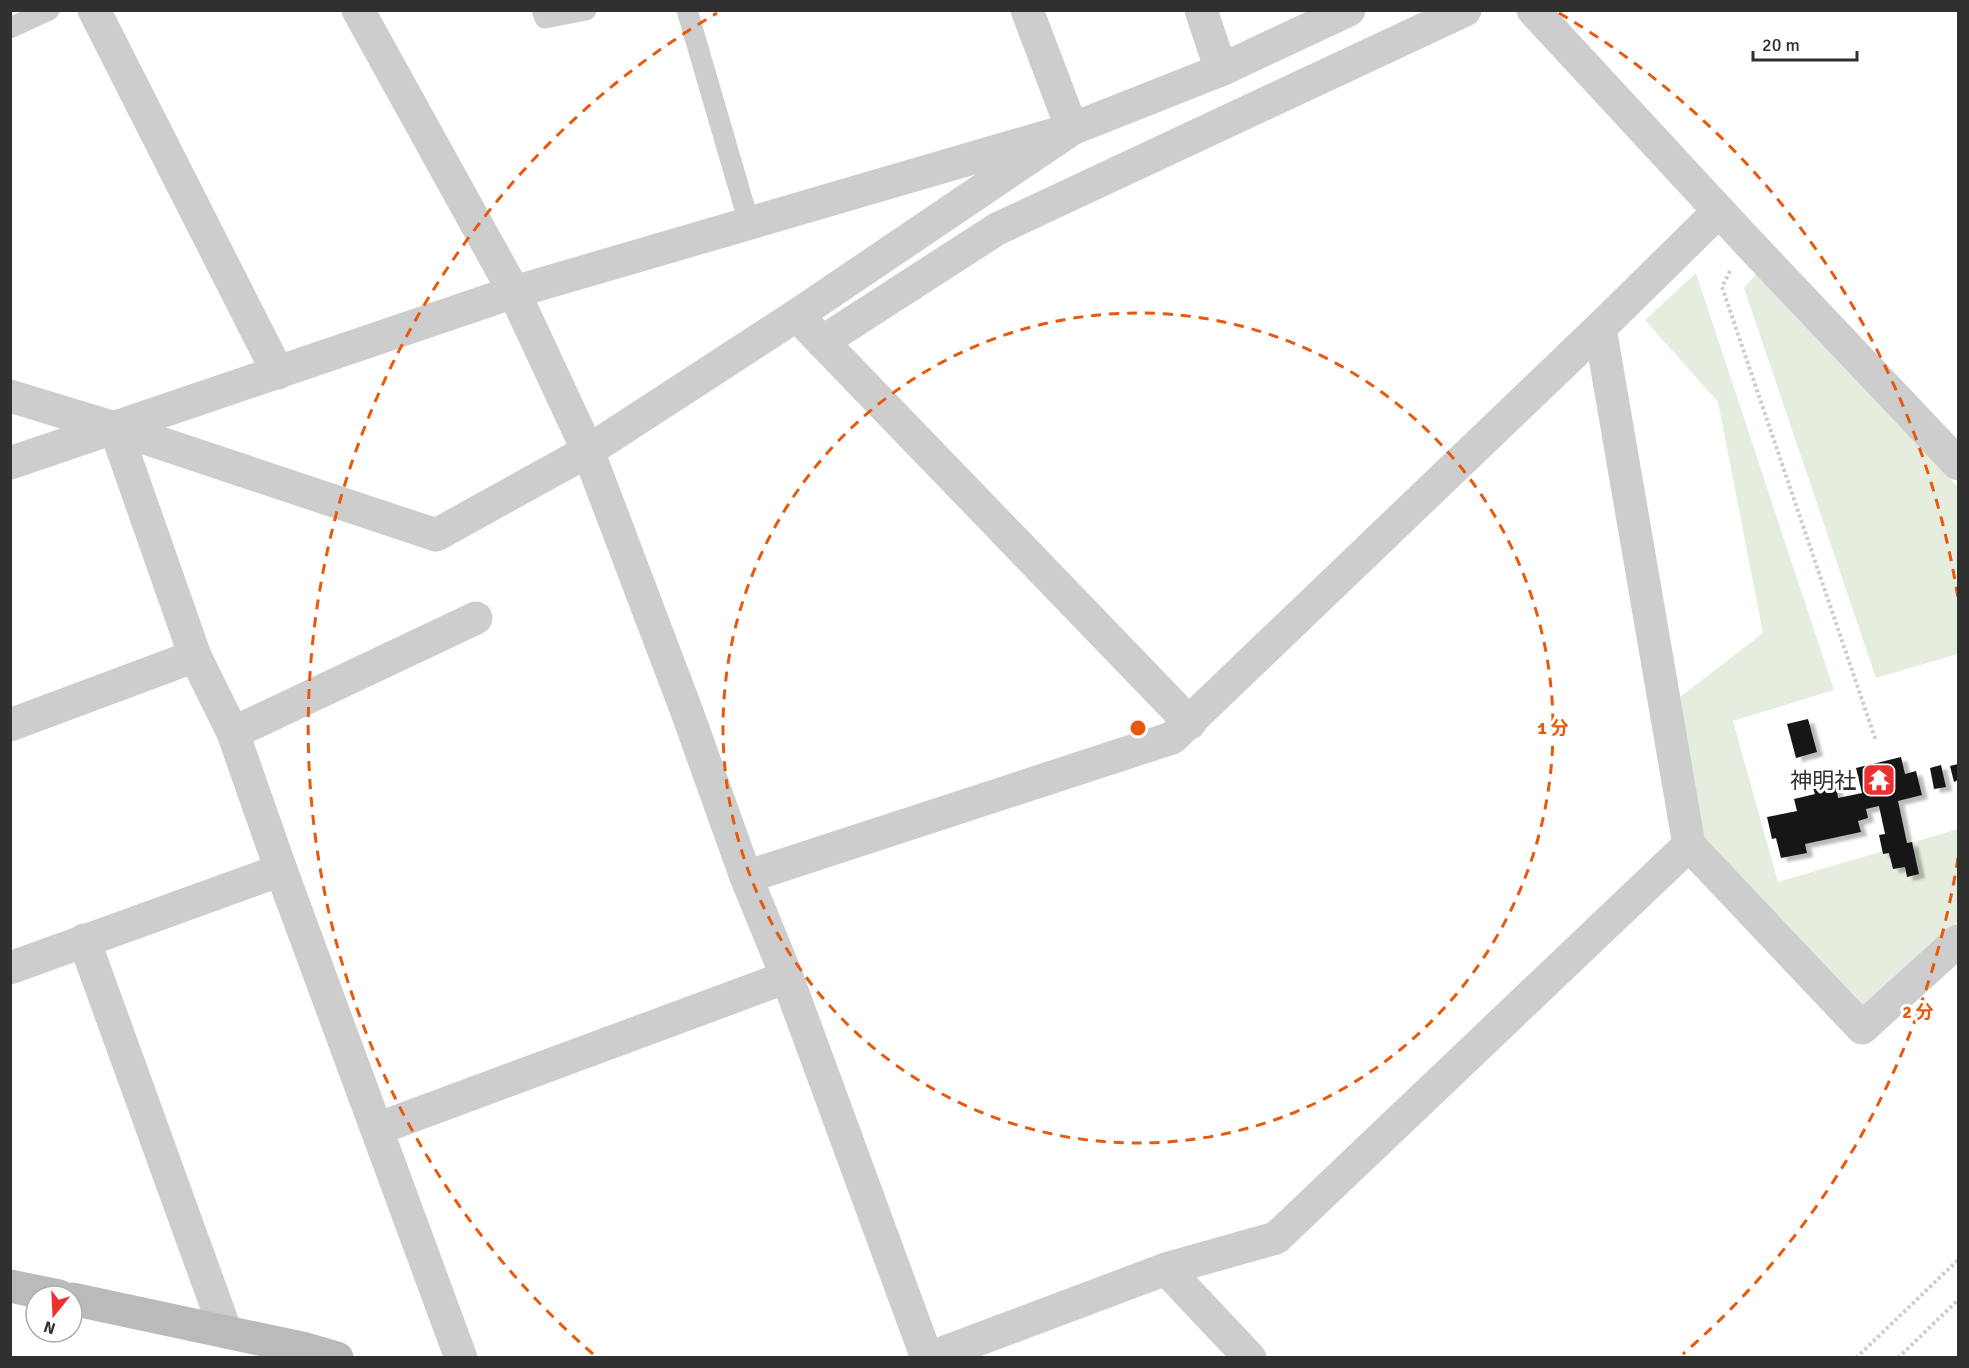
<svg xmlns="http://www.w3.org/2000/svg" width="1969" height="1368" font-family="Signika,'Noto Sans JP',sans-serif">
<style>
.green{fill:#e5eede}
.building{fill:#171717;filter:url(#shadow)}
.lines{fill:none;stroke-linecap:round;stroke-linejoin:round}
.path{stroke:#cdcdcd;stroke-width:4;stroke-dasharray:3 3;stroke-linecap:butt}
.lane{stroke:#cdcdcd;stroke-width:21}
.street{stroke:#cdcdcd;stroke-width:33}
.secondary{stroke:#bababa;stroke-width:33}
.ring{fill:none;stroke:#e8590c;stroke-width:3;stroke-dasharray:10 8}
.labels{text-anchor:middle;dominant-baseline:central;stroke-width:6;stroke-linejoin:round;paint-order:stroke}
.poi-label{font-size:22px;fill:#303030;stroke:#fff;text-anchor:end}
.centre{fill:#e8590c;stroke:#fff;stroke-width:3}
.ring-label{font-size:18px;text-anchor:middle;font-weight:bold;fill:#e8590c;stroke:#fff;stroke-width:6;stroke-linejoin:round;paint-order:stroke}
</style>
<defs>
<filter id="shadow"><feDropShadow dx="6" dy="4" stdDeviation="1.5" flood-color="#0004"/></filter>
</defs>
<rect width="100%" height="100%" fill="#fff"/>
<g class="green">
<path d="M 1696,273 L 1834,690 L 1733,721 L 1778,882 L 1958,829 L 1958,922 L 1865,1009 L 1703,839 L 1680,697 L 1763,633 L 1718,402 L 1645,320 Z"/>
<path d="M 1756,274 L 1958,487 L 1958,654 L 1876,678 L 1744,288 Z"/>
</g>
<g class="building">
<path d="M 1808,719 L 1817,752 L 1796,758 L 1787,724 Z"/>
<path d="M 1901,757 L 1905,774 L 1916,771 L 1922,795 L 1898,801 L 1907,843 L 1912,842 L 1919,874 L 1907,877 L 1905,867 L 1893,869 L 1889,853 L 1883,854 L 1879,835 L 1885,834 L 1879,806 L 1866,809 L 1868,818 L 1858,821 L 1861,832 L 1805,844 L 1807,853 L 1781,858 L 1776,838 L 1772,839 L 1767,817 L 1797,811 L 1794,799 L 1815,794 L 1813,788 L 1836,784 L 1838,798 L 1862,793 L 1856,768 Z"/>
<path d="M 1958,764 L 1958,780 L 1954,782 L 1950,766 Z"/>
<path d="M 1941,765 L 1946,787 L 1934,789 L 1930,768 Z"/>
</g>
<g class="lines">
<g class="path">
<path d="M 1730,271 L 1722,287 L 1876,741"/>
<path d="M 1856,1358 L 1958,1260"/>
<path d="M 1898,1358 L 1958,1300"/>
</g>
<g class="lane">
<path d="M 542,10 L 545,18 L 586,10"/>
<path d="M 687,10 L 749,223"/>
<path d="M 10,28 L 49,10"/>
</g>
<g class="street">
<path d="M 94,10 L 278,373"/>
<path d="M 358,10 L 514,292 L 588,451 L 687,712 L 746,877 L 787,977 L 927,1358"/>
<path d="M 1201,10 L 1221,70"/>
<path d="M 1533,10 L 1745,239 L 1958,464"/>
<path d="M 808,327 L 1190,723"/>
<path d="M 822,342 L 997,229 L 1465,10"/>
<path d="M 10,396 L 115,428 L 436,535 L 588,451 L 797,315 L 1072,129 L 1221,70 L 1349,10"/>
<path d="M 115,428 L 195,656 L 233,733 L 281,870"/>
<path d="M 10,463 L 514,292 L 1072,129 L 1027,10"/>
<path d="M 10,725 L 195,656"/>
<path d="M 233,733 L 476,618"/>
<path d="M 1689,845 L 1862,1028 L 1958,941"/>
<path d="M 746,877 L 1172,738 L 1600,328"/>
<path d="M 84,940 L 226,1332"/>
<path d="M 10,968 L 281,870 L 461,1358"/>
<path d="M 377,1129 L 787,977"/>
<path d="M 1166,1269 L 1276,1238 L 1689,845 L 1600,328 L 1719,211"/>
<path d="M 929,1358 L 1166,1269 L 1250,1358"/>
</g>
<g class="secondary">
<path d="M 10,1286 L 59,1296"/>
<path d="M 72,1299 L 306,1349 L 337,1358"/>
</g>
</g>
<g class="ring">
<circle cx="1138" cy="728" r="415"/>
<path d="M1958 858A830 830 0 0 1 1683 1354M593 1354A830 830 0 0 1 717 13M1559 13A830 830 0 0 1 1958 598"/>
</g>
<defs>
<g id="temple-square" transform="scale(1.725)"><rect x="-9" y="-9" width="18" height="18" rx="4" fill="#eb302f" stroke="#fff"/><path d="M0-6L5-2H3V0L6.5 2.5H4V6H1.5V3h-3V6H-4V2.5H-6.5L-3 0V-2H-5Z" fill="#fff"/></g>
</defs>
<g fill-rule="evenodd">
<use href="#temple-square" x="1879" y="780"/>
</g>
<g class="labels">
<g class="poi-label">
<text x="1856" y="780">神明社</text>
</g>
</g>
<circle cx="1138" cy="728" r="9" class="centre"/>
<g class="ring-label">
<text x="1553" y="734">1 分</text>
<text x="1918" y="1018">2 分</text>
</g>
<rect width="1969" height="1368" fill="none" stroke="#303030" stroke-width="24"/>
<g transform="translate(54 1314) rotate(198)"><circle r="28" fill="#ffffff" stroke="#acacac" stroke-width="1.5"/>
<path d="M0-4.5L10 22L0 15L-10 22Z" fill="#eb302f"/>
<text y="-9" font-size="16" font-weight="bold" text-anchor="middle" fill="#303030">N</text>
</g>
<path d="M1753 51v9h104v-9" fill="none" stroke="#303030" stroke-width="3"/>
<text x="1762" y="51" font-size="18" fill="#303030" stroke="#ffffff" stroke-width="4.5" paint-order="stroke">20 m</text>
</svg>
